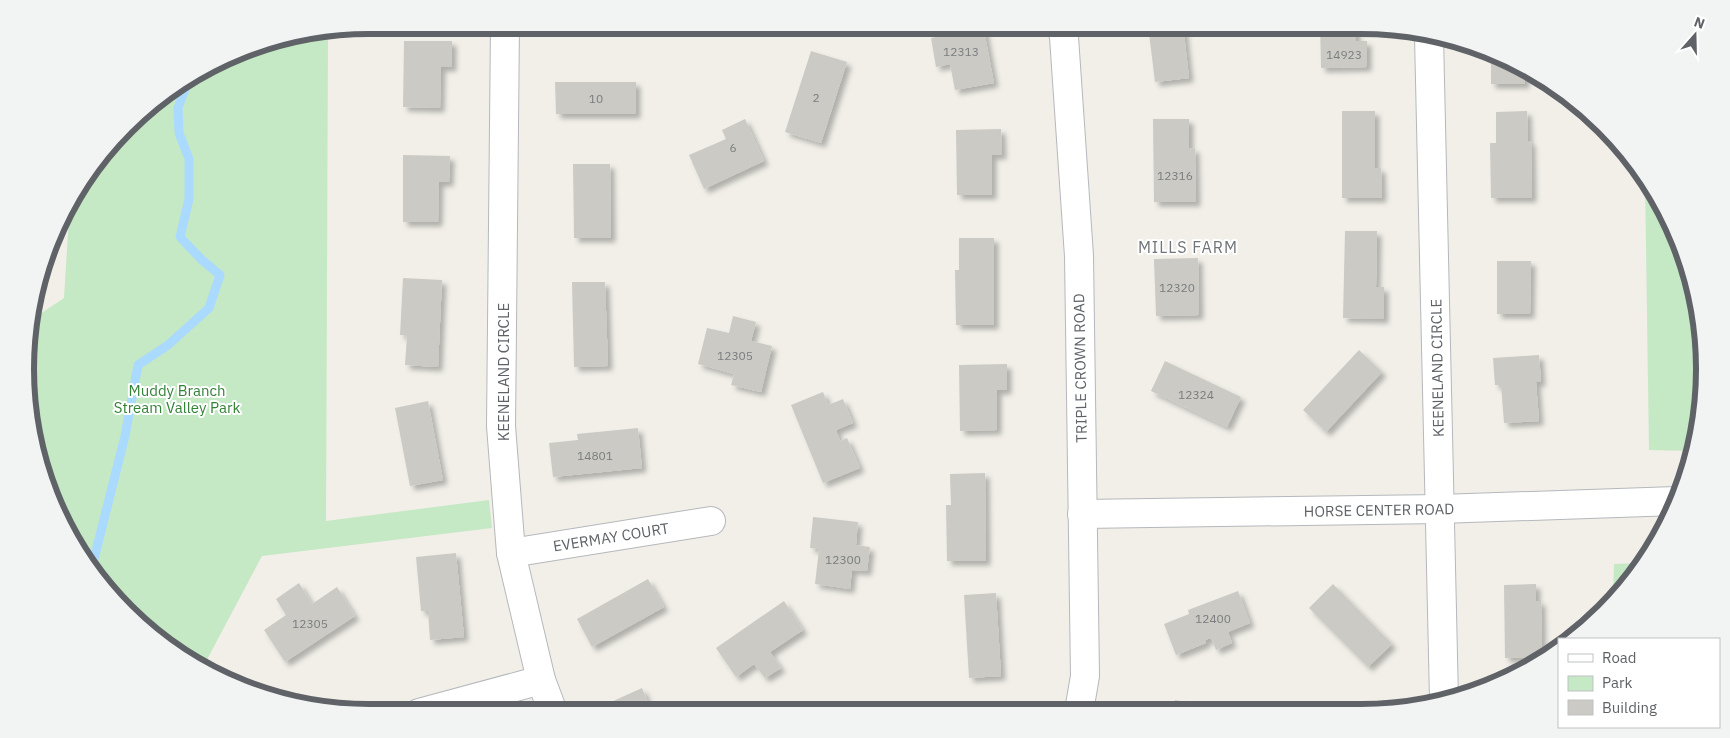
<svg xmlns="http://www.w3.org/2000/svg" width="1730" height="738" font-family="'IBM Plex Sans',sans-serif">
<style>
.green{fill:#c5e8c5}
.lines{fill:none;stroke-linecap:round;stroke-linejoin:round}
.stream{stroke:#aadaff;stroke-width:9}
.building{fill:#cccac5;filter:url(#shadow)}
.street-casing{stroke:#b5b8bc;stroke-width:30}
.street{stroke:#fff;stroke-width:28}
.labels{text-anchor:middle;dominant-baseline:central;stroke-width:4;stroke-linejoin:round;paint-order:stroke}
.number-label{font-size:12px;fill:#7a7d7f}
.street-label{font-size:15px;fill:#5f6368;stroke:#fff}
.park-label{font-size:15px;fill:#348238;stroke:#fff}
.neighbourhood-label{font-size:16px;letter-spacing:1px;fill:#70757a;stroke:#fff}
.rim{fill:none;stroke:#5f6368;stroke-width:6}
</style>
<defs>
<filter id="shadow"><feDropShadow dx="4.5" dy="4.5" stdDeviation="2.5" flood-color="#0004"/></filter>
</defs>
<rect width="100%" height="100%" fill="#f1efe8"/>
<g class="green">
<path d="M 328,32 L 326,521 L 489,500 L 492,528 L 262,556 L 202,669 L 142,628 L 71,541 L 43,480 L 28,414 L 31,320 L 64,298 L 69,217 L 64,216 L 71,197 L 142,110 L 197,71 L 258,43 Z"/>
<path d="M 1645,177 L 1670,217 L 1693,280 L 1704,347 L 1702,414 L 1693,451 L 1649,450 Z"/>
<path d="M 1644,563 L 1613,596 L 1614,564 Z"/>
</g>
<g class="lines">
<path class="stream" d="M 92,567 L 125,436 L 138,365 L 168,345 L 209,308 L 220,275 L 202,260 L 180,237 L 189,199 L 189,159 L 179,133 L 178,108 L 187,84 L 186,79"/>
</g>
<g class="building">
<path d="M 948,25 L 983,25 L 994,83 L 955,90 L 950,64 L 936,67 L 931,38 L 950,34 Z"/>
<path d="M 1148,25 L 1183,25 L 1189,78 L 1155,82 Z"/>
<path d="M 1320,25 L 1356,25 L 1356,41 L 1367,41 L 1367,67 L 1321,68 Z"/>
<path d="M 404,41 L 452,41 L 452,67 L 441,67 L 440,108 L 403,107 Z"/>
<path d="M 811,51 L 847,62 L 821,143 L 785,132 Z"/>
<path d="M 1491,52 L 1525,68 L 1525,84 L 1491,84 Z"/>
<path d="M 555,82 L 636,82 L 636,114 L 556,114 Z"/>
<path d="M 1342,111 L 1375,111 L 1375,168 L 1381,168 L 1382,198 L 1342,198 Z"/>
<path d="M 1527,111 L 1528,141 L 1531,141 L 1532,198 L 1491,198 L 1490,143 L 1496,143 L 1496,112 Z"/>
<path d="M 745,119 L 764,161 L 704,189 L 689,155 L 726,139 L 722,130 Z"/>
<path d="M 1153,119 L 1189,119 L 1189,149 L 1195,148 L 1196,202 L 1154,202 Z"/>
<path d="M 1001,129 L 1002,155 L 992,155 L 992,195 L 957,195 L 956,130 Z"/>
<path d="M 403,155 L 450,156 L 449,182 L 439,182 L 438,222 L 403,222 Z"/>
<path d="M 573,164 L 610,164 L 611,238 L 574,238 Z"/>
<path d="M 1345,231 L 1377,231 L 1376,287 L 1384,287 L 1384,319 L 1343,318 Z"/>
<path d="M 959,238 L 994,238 L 994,325 L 956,325 L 955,270 L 959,270 Z"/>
<path d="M 1198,258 L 1199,315 L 1156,316 L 1154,259 Z"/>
<path d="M 1497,261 L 1531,261 L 1530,314 L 1497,314 Z"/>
<path d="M 403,278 L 442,280 L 438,367 L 405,365 L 407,335 L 400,335 Z"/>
<path d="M 572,282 L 605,282 L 608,366 L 574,367 Z"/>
<path d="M 733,316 L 756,322 L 751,341 L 772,346 L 761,392 L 731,385 L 734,374 L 698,364 L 707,328 L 729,333 Z"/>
<path d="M 1359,350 L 1382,372 L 1326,432 L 1303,410 Z"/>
<path d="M 1539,355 L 1541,382 L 1536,382 L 1539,421 L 1504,423 L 1501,385 L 1495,385 L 1493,358 Z"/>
<path d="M 1165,361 L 1241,397 L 1227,427 L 1151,391 Z"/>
<path d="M 1007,364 L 1007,390 L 997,390 L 997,430 L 960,431 L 959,365 Z"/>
<path d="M 823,392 L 828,405 L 843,399 L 853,423 L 836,430 L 840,441 L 847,438 L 860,468 L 823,483 L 791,405 Z"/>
<path d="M 428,401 L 443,480 L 410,486 L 395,408 Z"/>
<path d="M 638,428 L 642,468 L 553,477 L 549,443 L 578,440 L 577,434 Z"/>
<path d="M 985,473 L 986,561 L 947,561 L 946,505 L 951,505 L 950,474 Z"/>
<path d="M 813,517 L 858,522 L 856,545 L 870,547 L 867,571 L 852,570 L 850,589 L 815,584 L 819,549 L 810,548 Z"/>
<path d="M 456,553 L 464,637 L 430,640 L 428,611 L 421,611 L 416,557 Z"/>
<path d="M 648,579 L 664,607 L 592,647 L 577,619 Z"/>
<path d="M 299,583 L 312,604 L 337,587 L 355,616 L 285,662 L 264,630 L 286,615 L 276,599 Z"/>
<path d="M 1333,584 L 1392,644 L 1368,667 L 1309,608 Z"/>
<path d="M 1536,584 L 1536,601 L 1541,601 L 1542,657 L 1505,658 L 1504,585 Z"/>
<path d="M 1238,591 L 1250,623 L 1228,632 L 1232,643 L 1216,650 L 1211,638 L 1205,640 L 1206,643 L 1176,655 L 1164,624 L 1189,614 L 1188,610 Z"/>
<path d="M 996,593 L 1001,676 L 969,678 L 964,595 Z"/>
<path d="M 784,601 L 803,630 L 770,652 L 781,668 L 765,678 L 754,664 L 736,677 L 716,648 Z"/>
<path d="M 642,688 L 652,712 L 616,712 L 611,702 Z"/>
<path d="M 1175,700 L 1207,706 L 1206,711 L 1172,711 Z"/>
</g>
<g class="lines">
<g class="street-casing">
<g id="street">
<path d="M 505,25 L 501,426 L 511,553 L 541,680 L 553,712"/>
<path d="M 1061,25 L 1064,37 L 1079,256 L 1085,676 L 1079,711"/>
<path d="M 1429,36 L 1444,700"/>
<path d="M 1082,514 L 1440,509 L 1676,501"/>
<path d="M 511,553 L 711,521"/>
<path d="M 419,713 L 541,680"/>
</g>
</g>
<use href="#street" class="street"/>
</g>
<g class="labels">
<g class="number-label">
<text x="961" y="51">12313</text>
<text x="1344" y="54">14923</text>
<text x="816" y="97">2</text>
<text x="596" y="98">10</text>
<text x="733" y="147">6</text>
<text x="1175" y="175">12316</text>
<text x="1177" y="287">12320</text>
<text x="735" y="355">12305</text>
<text x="1196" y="394">12324</text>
<text x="595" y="455">14801</text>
<text x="843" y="559">12300</text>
<text x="1213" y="618">12400</text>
<text x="310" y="623">12305</text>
</g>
<g class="street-label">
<text transform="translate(1080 368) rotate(-91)">TRIPLE CROWN ROAD</text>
<text transform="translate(1437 368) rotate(-91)">KEENELAND CIRCLE</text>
<text transform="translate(503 372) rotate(-90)">KEENELAND CIRCLE</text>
<text transform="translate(1379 510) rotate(-1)">HORSE CENTER ROAD</text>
<text transform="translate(611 537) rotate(-9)">EVERMAY COURT</text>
</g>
<g class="park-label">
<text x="177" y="390">Muddy Branch<tspan x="177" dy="17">Stream Valley Park</tspan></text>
</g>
<g class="neighbourhood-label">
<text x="1188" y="247">MILLS FARM</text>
</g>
</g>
<path d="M0 0H1730V738H0ZM369 34H1361A335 335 0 0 1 1696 369V369A335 335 0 0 1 1361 704H369A335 335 0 0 1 34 369V369A335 335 0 0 1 369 34Z" fill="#f2f3f3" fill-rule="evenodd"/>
<path class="rim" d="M369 34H1361A335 335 0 0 1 1696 369V369A335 335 0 0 1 1361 704H369A335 335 0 0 1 34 369V369A335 335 0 0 1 369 34Z"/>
<rect x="1558" y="638" width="162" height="90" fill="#ffffff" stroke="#bfc1c3"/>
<rect x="1568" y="654" width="25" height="8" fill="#ffffff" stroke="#bfc1c3"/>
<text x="1602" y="663" font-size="15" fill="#5f6368">Road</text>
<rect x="1568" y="676" width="25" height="15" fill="#c5e8c5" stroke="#bfc1c3"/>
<text x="1602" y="688" font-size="15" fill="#5f6368">Park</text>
<rect x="1568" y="700" width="25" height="15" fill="#cccac5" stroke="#bfc1c3"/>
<text x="1602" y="713" font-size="15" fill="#5f6368">Building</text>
<g transform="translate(1695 35) rotate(20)" stroke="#ffffff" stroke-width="4" paint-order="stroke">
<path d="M0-4L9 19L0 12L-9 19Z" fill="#5f6368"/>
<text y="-8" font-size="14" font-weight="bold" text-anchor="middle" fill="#5f6368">N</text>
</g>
</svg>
